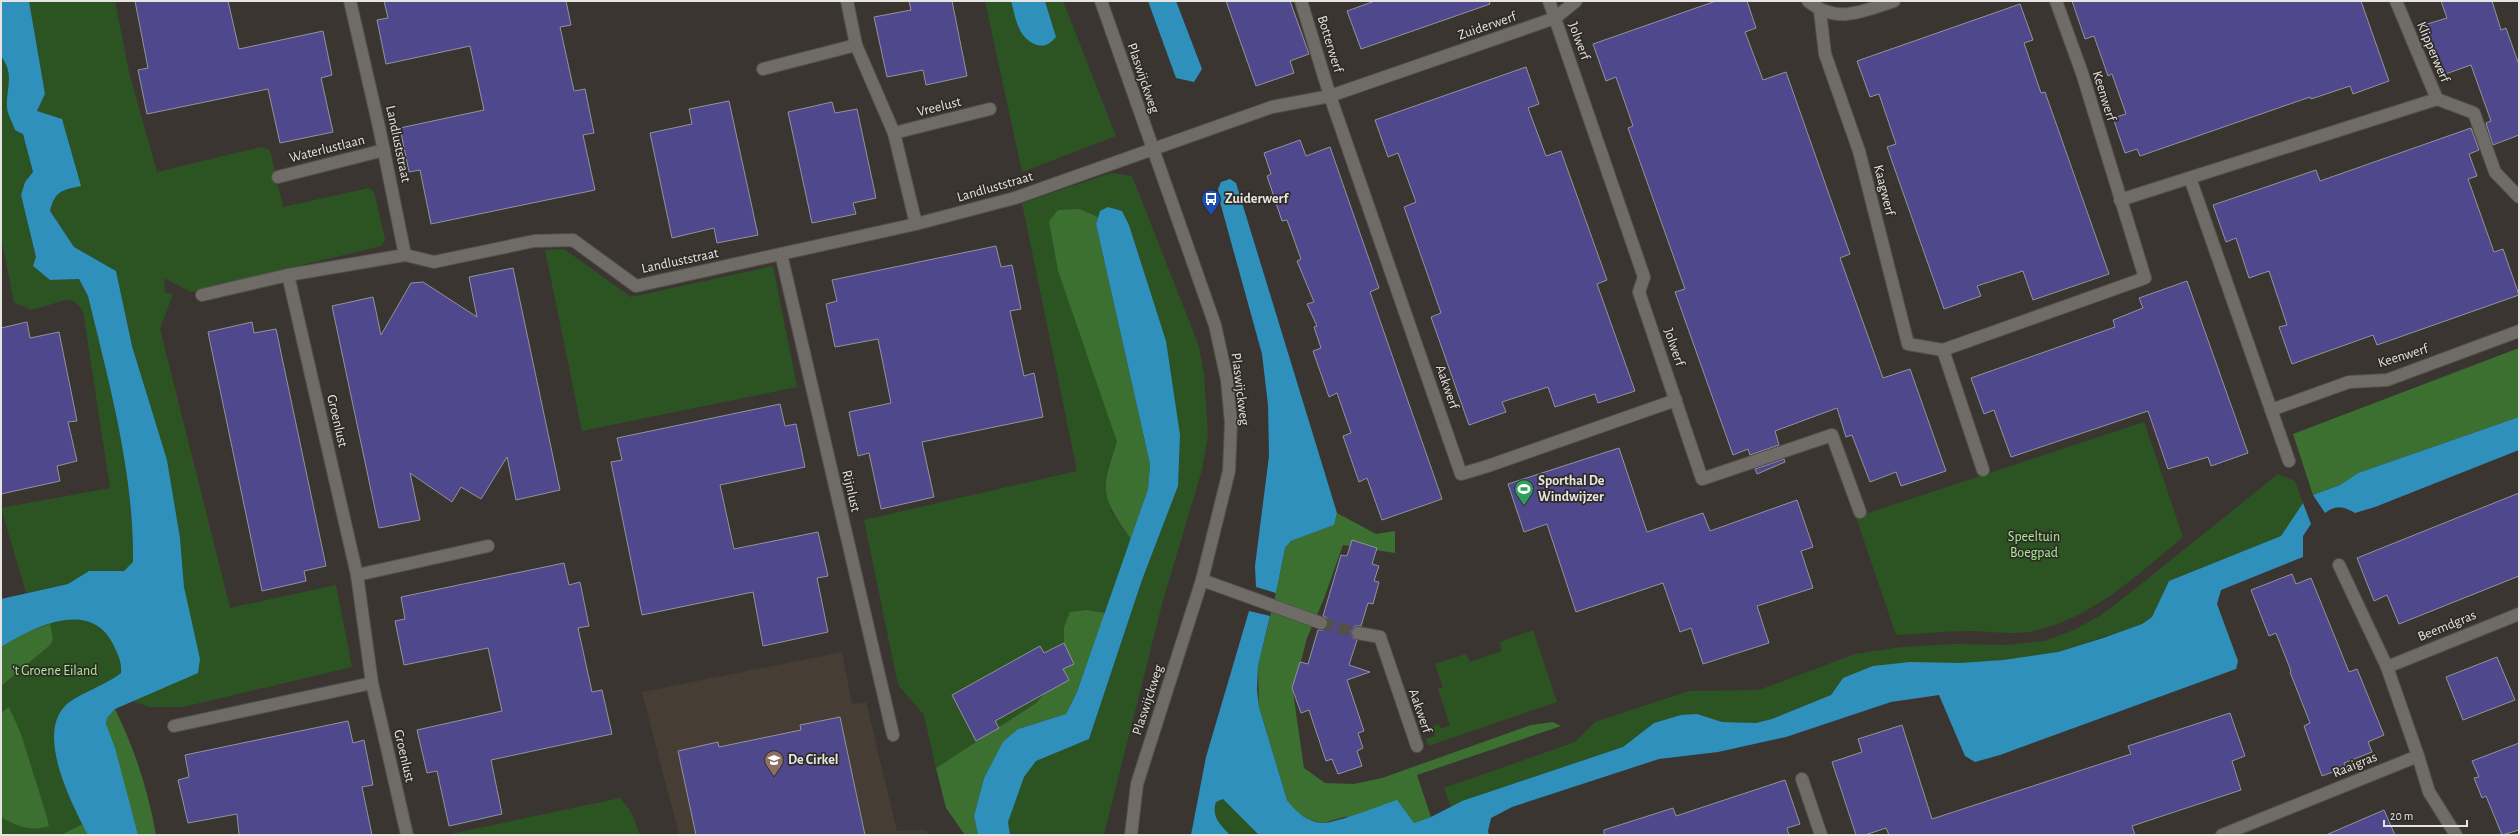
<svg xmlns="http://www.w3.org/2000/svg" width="2520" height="836" font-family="'Alegreya Sans',sans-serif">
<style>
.built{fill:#463d35}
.green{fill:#2c5423}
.forest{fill:#3c7031}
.water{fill:#2f90bc}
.building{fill:#4f488d;stroke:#93939a}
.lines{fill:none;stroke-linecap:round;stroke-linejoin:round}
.minor-tunnel{stroke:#544f4b;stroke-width:12;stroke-dasharray:12 6;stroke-linecap:butt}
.minor-casing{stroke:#54514d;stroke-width:14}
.tertiary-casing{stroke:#54514d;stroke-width:14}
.minor{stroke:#6f6b66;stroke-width:12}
.tertiary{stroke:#6f6b66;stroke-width:12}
.labels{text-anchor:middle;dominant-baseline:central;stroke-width:3.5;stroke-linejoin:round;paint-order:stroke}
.street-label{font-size:14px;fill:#e6e4e1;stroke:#2f2b27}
.poi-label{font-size:14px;font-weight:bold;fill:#e6e4e1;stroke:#2f2b27;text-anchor:start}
.park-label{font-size:14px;fill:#a4ee94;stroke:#2f2b27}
</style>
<rect width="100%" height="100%" fill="#3a3531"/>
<path class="built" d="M 842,652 L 852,704 L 866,702 L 897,831 L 926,830 L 928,835 L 679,835 L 642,692 Z"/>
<g class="green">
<path d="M 29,1 L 115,1 L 129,72 L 157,172 L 261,147 L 270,150 L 283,207 L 369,188 L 374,192 L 385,239 L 381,246 L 191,292 L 164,278 L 165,293 L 173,294 L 160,329 L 230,608 L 336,585 L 352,667 L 183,707 L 150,707 L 132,701 L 148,693 L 184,587 L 180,538 L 167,460 L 132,346 L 116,271 L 74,247 L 50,211 C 56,190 62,191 81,185 L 37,112 L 45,94 Z"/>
<path d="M 985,1 L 1011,1 L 1019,31 L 1056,37 L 1045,1 L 1063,1 L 1116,136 L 1022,172 Z"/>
<path d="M 1,56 C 13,71 9,90 7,108 L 23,134 L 33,172 L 25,182 L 21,195 L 36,257 L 50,280 L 79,279 L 88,296 C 109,383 134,472 133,563 L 124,571 L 89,571 L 68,584 L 26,593 L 1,508 L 110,488 L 83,311 L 74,301 L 66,300 L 31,310 L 14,302 L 1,237 Z"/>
<path d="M 1111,173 L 1132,176 L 1199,346 L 1204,375 L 1208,437 L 1202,470 L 1162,604 L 1104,835 L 1010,835 L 1008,822 L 1024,777 L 1036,761 L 1089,739 L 1142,580 L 1178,486 L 1166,341 L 1129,225 L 1122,211 L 1108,207 L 1100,211 L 1098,217 L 1080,209 L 1050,221 L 1058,271 L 1117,442 L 1108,468 L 1111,511 L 1131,539 L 1106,613 L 1087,610 L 1054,682 L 1036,703 L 936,768 L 924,715 L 898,685 L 864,520 L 1077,471 L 1022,203 Z"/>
<path d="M 564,249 L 631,297 L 773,266 L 797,387 L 582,431 L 545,250 Z"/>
<path d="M 2144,422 L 2183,537 L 2180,540 C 2137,575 2094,616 2038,630 C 2015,636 1992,631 1969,631 C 1945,631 1920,634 1896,635 L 1856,517 Z"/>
<path d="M 2278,474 L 2295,481 L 2303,503 L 2281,536 L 2169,581 L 2152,617 L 2142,624 L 2058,652 L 2003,660 L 1843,678 L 1831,695 L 1772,719 L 1756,723 L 1722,722 L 1697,714 L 1654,723 L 1623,747 L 1462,801 L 1451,807 L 1444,788 L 1575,742 L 1595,722 L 1689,691 L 1759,690 L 1855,654 L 1902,647 L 1956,644 L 2006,645 L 2045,641 L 2076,629 L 2101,615 L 2135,589 Z"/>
<path d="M 109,600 L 135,679 L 86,717 L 110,835 L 1,835 L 1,631 Z"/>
<path d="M 1533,630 L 1557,702 L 1428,746 L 1426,739 L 1435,736 L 1432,727 L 1439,724 L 1441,729 L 1450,725 L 1438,689 L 1443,687 L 1435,664 L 1466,654 L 1470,662 L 1502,651 L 1500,642 Z"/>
<path d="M 620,798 L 630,810 L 640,835 L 446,835 Z"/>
<path d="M 1223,799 L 1257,832 L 1259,835 L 1230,835 C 1221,825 1211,817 1216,802 Z"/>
</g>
<g class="forest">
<path d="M 1080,209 L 1098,217 L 1096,224 L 1150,464 L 1148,489 L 1131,539 C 1101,497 1100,491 1117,442 L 1058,271 L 1049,221 L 1058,210 Z"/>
<path d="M 2519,348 L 2519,417 L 2358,473 L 2340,485 L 2313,495 L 2293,434 Z"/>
<path d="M 1337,513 L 1376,534 L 1395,531 L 1395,553 L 1343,545 L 1323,601 L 1307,638 L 1293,692 L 1304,768 L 1325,783 L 1354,784 L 1382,778 L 1531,725 L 1553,722 L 1561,726 L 1417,775 L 1431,817 L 1414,823 L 1406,814 L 1344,817 L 1323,823 L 1310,820 L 1296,812 L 1287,800 L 1259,707 L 1258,666 L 1276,593 L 1285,548 L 1291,541 L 1334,525 Z"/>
<path d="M 1087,610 L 1106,613 L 1077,692 L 1066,714 L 1018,729 L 1003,743 L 984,778 L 974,816 L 978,835 L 965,835 L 946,808 L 936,768 L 1036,703 L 1054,682 L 1064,660 L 1064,627 L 1070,612 Z"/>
<path d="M 50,624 L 53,639 L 50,645 L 1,686 L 1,647 L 24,633 Z"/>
<path d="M 9,707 L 21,734 L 46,814 L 49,826 C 32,832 16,826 1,817 L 1,713 Z"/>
<path d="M 115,709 C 135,750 148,790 156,835 L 138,835 L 106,724 L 107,718 Z"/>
<path d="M 83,824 L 88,835 L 61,835 Z"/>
</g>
<g class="water">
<path d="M 1,1 L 29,1 L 45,94 L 37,111 L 62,119 L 81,186 C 62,190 55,191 50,211 L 74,247 L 116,271 L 132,346 L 167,460 L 180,538 L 184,587 L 200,659 L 198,673 L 115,709 L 107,718 L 106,724 L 115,748 L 138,835 L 88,835 C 72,804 36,736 65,706 C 74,696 106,685 121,673 C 122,661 118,655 113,644 C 90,598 33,627 1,647 L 1,599 L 68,584 L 89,571 L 124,571 L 133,562 C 134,472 109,383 88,296 L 79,279 L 50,280 L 33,266 L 36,257 L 21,195 L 25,182 L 33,172 L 23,134 L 15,130 C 13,123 7,114 7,107 C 6,88 15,75 1,56 Z"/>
<path d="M 1011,1 L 1045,1 L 1056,37 C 1050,44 1044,48 1034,44 C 1017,35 1016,19 1011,1 Z"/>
<path d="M 1148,1 L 1176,1 L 1202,69 L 1194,82 L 1176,78 Z"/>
<path d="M 1230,179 L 1236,183 L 1337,513 L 1334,525 L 1291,541 L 1285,548 L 1276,593 L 1256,587 L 1255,566 L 1269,456 L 1268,405 L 1262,354 L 1220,202 L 1218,189 L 1221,182 Z"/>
<path d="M 1108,207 L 1122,211 L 1129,225 L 1166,341 L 1180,435 L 1178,486 L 1142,580 L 1089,739 L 1036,761 L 1024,777 L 1008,822 L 1010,835 L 978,835 L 974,816 L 984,778 L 1003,742 L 1018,729 L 1066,714 L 1077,692 L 1148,489 L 1150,464 L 1096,224 L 1100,211 Z"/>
<path d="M 2519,417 L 2519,450 L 2375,507 L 2355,513 C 2343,506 2336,505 2325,513 L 2313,495 L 2340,485 L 2358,473 Z"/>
<path d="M 2303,503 L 2311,524 L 2303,536 L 2303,557 L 2221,590 L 2217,604 L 2238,661 L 2236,669 L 2000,755 L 1975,762 L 1965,756 L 1939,695 L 1891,702 L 1786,737 L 1718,752 L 1659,759 L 1512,807 L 1491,818 L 1488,831 L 1489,835 L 1259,835 L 1223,799 L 1216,802 C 1211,817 1221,825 1230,835 L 1191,835 L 1206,757 L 1249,611 L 1270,616 L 1258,666 L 1257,690 L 1259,707 L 1287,800 C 1296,812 1307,822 1323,823 C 1336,823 1382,805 1397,800 L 1414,823 L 1431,817 L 1462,801 L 1623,747 L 1654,723 L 1681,715 L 1697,714 L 1722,722 L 1756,723 L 1772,719 L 1831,695 L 1843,678 L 1873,666 L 1910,662 L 1961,663 L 2003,660 L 2058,652 L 2103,638 L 2142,624 L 2152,617 L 2169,581 L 2281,536 Z"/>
</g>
<g class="building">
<path d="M 135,1 L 228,1 L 239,49 L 323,31 L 332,75 L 321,78 L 333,132 L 280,143 L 268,89 L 147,114 L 138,70 L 148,68 Z"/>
<path d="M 384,1 L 566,1 L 571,25 L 560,27 L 574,91 L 585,89 L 594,133 L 583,135 L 595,190 L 431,224 L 420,170 L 409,172 L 400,128 L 484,110 L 470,46 L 386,64 L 377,20 L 388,18 Z"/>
<path d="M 909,1 L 952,1 L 967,76 L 926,85 L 923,70 L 887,77 L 874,17 L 911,10 Z"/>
<path d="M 1226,1 L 1290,1 L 1309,54 L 1290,61 L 1294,73 L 1256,86 Z"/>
<path d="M 1375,1 L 1489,1 L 1490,4 L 1361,49 L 1347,11 Z"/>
<path d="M 1716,1 L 1747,1 L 1756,28 L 1745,32 L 1763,80 L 1786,72 L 1850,254 L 1840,258 L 1883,378 L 1910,369 L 1946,471 L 1901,486 L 1896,472 L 1870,482 L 1852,435 L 1846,437 L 1837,408 L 1775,431 L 1779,445 L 1750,455 L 1748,449 L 1733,455 L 1675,292 L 1685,289 L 1628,128 L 1633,126 L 1616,77 L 1606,81 L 1593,44 Z"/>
<path d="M 2072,1 L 2361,1 L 2389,81 L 2353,94 L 2350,86 L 2311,99 L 2310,97 L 2140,156 L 2137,149 L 2125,153 L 2113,118 L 2126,114 L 2112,74 L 2108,76 L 2094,36 L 2085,39 Z"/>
<path d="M 2441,1 L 2492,1 L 2501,30 L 2506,28 L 2519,65 L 2519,135 L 2493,145 L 2486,123 L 2491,121 L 2471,65 L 2440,76 L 2424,25 L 2447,18 Z"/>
<path d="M 2020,4 L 2033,40 L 2024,43 L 2041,93 L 2045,92 L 2109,274 L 2033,300 L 2023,271 L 1977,286 L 1981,296 L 1944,309 L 1887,147 L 1896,144 L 1879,94 L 1870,97 L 1857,61 Z"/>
<path d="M 1526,67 L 1539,104 L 1528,108 L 1546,156 L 1561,151 L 1607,280 L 1597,284 L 1635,391 L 1598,403 L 1595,394 L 1555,407 L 1548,387 L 1502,402 L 1506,412 L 1469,425 L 1431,317 L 1441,313 L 1404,207 L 1416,202 L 1398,153 L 1388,157 L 1375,120 Z"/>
<path d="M 729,101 L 758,235 L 717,243 L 714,228 L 672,238 L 650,133 L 692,124 L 689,109 Z"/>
<path d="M 832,102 L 835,113 L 857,109 L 876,198 L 853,203 L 856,214 L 812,223 L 788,112 Z"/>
<path d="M 2471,128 L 2479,150 L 2469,154 L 2477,176 L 2468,179 L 2494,252 L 2503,249 L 2519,295 L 2377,345 L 2373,335 L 2292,364 L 2279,327 L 2287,325 L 2269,271 L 2249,278 L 2236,238 L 2226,242 L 2213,205 L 2316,170 L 2320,181 Z"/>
<path d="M 1300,140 L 1306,156 L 1330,147 L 1379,288 L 1370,292 L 1442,499 L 1382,520 L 1367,478 L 1359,482 L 1343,436 L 1351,433 L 1337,393 L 1329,397 L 1313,351 L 1321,348 L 1314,327 L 1317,326 L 1307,304 L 1314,302 L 1297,261 L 1301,259 L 1287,220 L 1282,221 L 1267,176 L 1271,174 L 1264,153 Z"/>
<path d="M 996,246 L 1001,267 L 1012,265 L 1021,309 L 1010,311 L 1024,376 L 1034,373 L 1043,417 L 922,442 L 934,497 L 881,509 L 869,453 L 858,456 L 849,412 L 891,403 L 878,339 L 835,347 L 826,304 L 837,301 L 832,280 Z"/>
<path d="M 513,268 L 560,490 L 516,500 L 507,457 L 481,499 L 461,487 L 452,502 L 410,473 L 420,520 L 379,528 L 332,306 L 373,297 L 381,335 L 411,283 L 423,282 L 477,317 L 469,277 Z"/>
<path d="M 2187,281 L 2248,453 L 2211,466 L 2208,457 L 2168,469 L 2148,411 L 2011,457 L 1994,410 L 1984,414 L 1971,378 L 2115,327 L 2113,320 L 2143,308 L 2139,298 Z"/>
<path d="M 27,322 L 30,338 L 59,332 L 77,421 L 68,422 L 77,461 L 57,466 L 60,481 L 1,494 L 1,328 Z"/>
<path d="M 252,322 L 254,333 L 276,329 L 326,566 L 304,571 L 306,581 L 262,591 L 208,332 Z"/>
<path d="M 780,404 L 785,426 L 796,424 L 805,467 L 720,485 L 734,549 L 818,532 L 828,576 L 817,578 L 828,632 L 763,646 L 753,592 L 642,615 L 611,462 L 622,460 L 617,438 Z"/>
<path d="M 1619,448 L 1647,532 L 1703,513 L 1710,531 L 1797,500 L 1813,547 L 1801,551 L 1813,588 L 1757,606 L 1769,643 L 1703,664 L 1691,628 L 1680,632 L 1663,583 L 1576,612 L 1547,524 L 1524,532 L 1508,484 Z"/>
<path d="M 1784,459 L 1785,462 L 1757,474 L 1755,469 Z"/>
<path d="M 2519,493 L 2519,576 L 2399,624 L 2387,595 L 2374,601 L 2357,558 Z"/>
<path d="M 1352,540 L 1377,548 L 1372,564 L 1379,566 L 1374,581 L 1379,582 L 1373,604 L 1368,603 L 1361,626 L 1355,626 L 1351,632 L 1353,638 L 1357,640 L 1349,665 L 1370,672 L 1347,680 L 1364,731 L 1358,733 L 1363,748 L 1357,751 L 1362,766 L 1338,774 L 1332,759 L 1326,761 L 1309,710 L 1301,713 L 1292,688 L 1300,662 L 1308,664 L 1318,630 L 1323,630 L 1328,626 L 1327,618 L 1323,616 L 1341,555 L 1347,556 Z"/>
<path d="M 564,563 L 569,585 L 580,582 L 589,626 L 578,628 L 592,692 L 602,690 L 612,734 L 491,760 L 502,814 L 449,826 L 437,771 L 427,773 L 417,730 L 502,711 L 488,648 L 404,665 L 395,621 L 405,619 L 401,597 Z"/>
<path d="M 2292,574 L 2296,584 L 2311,578 L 2349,672 L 2357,669 L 2384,735 L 2368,742 L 2372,752 L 2344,763 L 2346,767 L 2322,776 L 2304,726 L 2310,723 L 2290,672 L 2291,671 L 2276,633 L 2269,636 L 2251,590 Z"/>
<path d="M 1064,643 L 1074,664 L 1063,669 L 1069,680 L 995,721 L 999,728 L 976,741 L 952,695 L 1040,646 L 1044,653 Z"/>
<path d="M 2497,657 L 2515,700 L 2463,720 L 2446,677 Z"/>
<path d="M 2230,713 L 2245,756 L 2232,761 L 2241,790 L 2132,826 L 2135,835 L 1889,835 L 1886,828 L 1865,835 L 1856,835 L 1832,762 L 1862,752 L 1858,739 L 1902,725 L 1932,819 L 2131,754 L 2128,746 Z"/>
<path d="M 840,717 L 865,835 L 696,835 L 678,751 L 718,742 L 719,747 L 801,730 L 800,725 Z"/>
<path d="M 348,721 L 353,743 L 364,740 L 373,785 L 362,787 L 372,835 L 239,835 L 237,814 L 188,823 L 178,780 L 189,777 L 185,755 Z"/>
<path d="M 2519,743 L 2519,830 L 2502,835 L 2486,796 L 2482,798 L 2474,778 L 2479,777 L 2472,761 Z"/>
<path d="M 1785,780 L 1800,824 L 1787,828 L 1789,835 L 1604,835 L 1604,830 L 1673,808 L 1676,816 Z"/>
<path d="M 2384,810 L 2395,835 L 2326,835 Z"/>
</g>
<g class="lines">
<path class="minor-tunnel" d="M 1321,623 L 1358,633"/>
<g class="minor-casing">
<g id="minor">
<path d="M 350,1 L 379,127 L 405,255 L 434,262 L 534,241 L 573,240 L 636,286 L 916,224 L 1015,198 L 1272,107 L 1330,96 L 1555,18 L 1576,1"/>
<path d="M 847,1 L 856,45 L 894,133 L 916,224"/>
<path d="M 1301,1 L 1330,96 L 1461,474 L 1488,466 L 1676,400"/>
<path d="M 1549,1 L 1644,277 L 1639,292 L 1702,479 L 1832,435 L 1860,512"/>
<path d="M 1808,1 C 1837,25 1863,11 1894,1"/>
<path d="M 2396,1 L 2437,99 L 2474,113 L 2495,172 L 2519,197"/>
<path d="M 1820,11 L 1825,54 L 1859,151 L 1908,344 L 1943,350 L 1983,470"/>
<path d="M 763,69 L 856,45"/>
<path d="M 894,133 L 990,109"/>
<path d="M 278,177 L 384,150"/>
<path d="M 2190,178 L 2289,461"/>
<path d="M 2120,200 L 2437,99"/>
<path d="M 781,254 L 893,735"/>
<path d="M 288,275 L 357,575 L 372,683 L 407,835"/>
<path d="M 202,295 L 288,275 L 405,255"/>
<path d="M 1943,350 L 2145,278 L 2082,73 L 2056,1"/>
<path d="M 2271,410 L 2349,382 L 2387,380 L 2519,331"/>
<path d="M 2339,565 L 2387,667 L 2418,756"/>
<path d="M 357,575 L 488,546"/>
<path d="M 1202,580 L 1321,623"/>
<path d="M 1358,633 L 1380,637 L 1417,746"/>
<path d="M 2387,667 L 2519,614"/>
<path d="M 174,726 L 372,683"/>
<path d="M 1802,779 L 1821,835"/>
<path d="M 2222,835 L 2418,756 L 2429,792 L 2456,835"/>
</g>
</g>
<g class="tertiary-casing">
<path id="tertiary" d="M 1101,1 L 1215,325 L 1227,380 L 1231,423 L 1229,471 L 1202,580 L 1137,784 L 1131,835"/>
</g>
<use href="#minor" class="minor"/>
<use href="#tertiary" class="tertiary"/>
</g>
<defs>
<g id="bus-pin" transform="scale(1)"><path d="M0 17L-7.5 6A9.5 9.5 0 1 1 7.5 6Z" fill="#1a4fb4" stroke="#2f2b27"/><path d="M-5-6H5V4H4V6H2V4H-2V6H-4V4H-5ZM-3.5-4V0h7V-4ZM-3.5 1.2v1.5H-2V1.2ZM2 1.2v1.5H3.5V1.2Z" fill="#fff"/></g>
<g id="stadium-pin" transform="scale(1)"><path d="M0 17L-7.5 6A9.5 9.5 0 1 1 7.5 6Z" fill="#2e9e5b" stroke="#2f2b27"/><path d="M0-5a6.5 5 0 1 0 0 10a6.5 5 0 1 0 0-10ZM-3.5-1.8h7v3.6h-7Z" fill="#fff"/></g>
<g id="school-pin" transform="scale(1)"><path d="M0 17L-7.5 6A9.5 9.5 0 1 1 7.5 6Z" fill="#8d6e63" stroke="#2f2b27"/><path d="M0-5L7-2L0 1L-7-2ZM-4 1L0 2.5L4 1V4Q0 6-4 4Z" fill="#fff"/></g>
</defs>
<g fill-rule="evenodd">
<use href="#bus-pin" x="1211" y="199"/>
<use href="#stadium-pin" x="1524" y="489"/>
<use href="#school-pin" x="774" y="760"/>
</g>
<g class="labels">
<g class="street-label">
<text transform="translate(1487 26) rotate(-19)">Zuiderwerf</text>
<text transform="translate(1579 41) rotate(70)">Jolwerf</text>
<text transform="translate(1330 44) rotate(73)">Botterwerf</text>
<text transform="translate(2433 52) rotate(67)">Klipperwerf</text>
<text transform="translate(1143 78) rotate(71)">Plaswijckweg</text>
<text transform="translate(2104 96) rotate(73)">Keenwerf</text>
<text transform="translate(939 107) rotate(-14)">Vreelust</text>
<text transform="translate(398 144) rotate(78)">Landluststraat</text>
<text transform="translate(327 149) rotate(-14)">Waterlustlaan</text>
<text transform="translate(995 187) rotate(-16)">Landluststraat</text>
<text transform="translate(1884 190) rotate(76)">Kaagwerf</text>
<text transform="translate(680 261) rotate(-12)">Landluststraat</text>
<text transform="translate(1674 347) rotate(71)">Jolwerf</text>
<text transform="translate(2403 356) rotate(-17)">Keenwerf</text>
<text transform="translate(1447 387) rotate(71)">Aakwerf</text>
<text transform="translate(1240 389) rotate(83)">Plaswijckweg</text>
<text transform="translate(337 421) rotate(77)">Groenlust</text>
<text transform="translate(851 491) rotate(77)">Rijnlust</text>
<text transform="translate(2447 626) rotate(-22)">Beemdgras</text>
<text transform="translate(1148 700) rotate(-72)">Plaswijckweg</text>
<text transform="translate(1420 711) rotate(71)">Aakwerf</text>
<text transform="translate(404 756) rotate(77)">Groenlust</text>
<text transform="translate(2355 765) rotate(-22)">Raaigras</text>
</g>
<g class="poi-label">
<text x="1225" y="199">Zuiderwerf</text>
<text x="1538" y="481">Sporthal De<tspan x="1538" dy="16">Windwijzer</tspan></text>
<text x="788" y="760">De Cirkel</text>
</g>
<g class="park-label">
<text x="2034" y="537">Speeltuin<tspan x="2034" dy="16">Boegpad</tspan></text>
<text x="55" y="671">'t Groene Eiland</text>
</g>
</g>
<rect width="2520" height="836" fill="none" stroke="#e6e4e1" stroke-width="4"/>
<path d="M2384 820v6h83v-6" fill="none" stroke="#e6e4e1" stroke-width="2"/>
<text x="2390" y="820" font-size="12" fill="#e6e4e1" stroke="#2f2b27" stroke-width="3" paint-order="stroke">20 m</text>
</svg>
